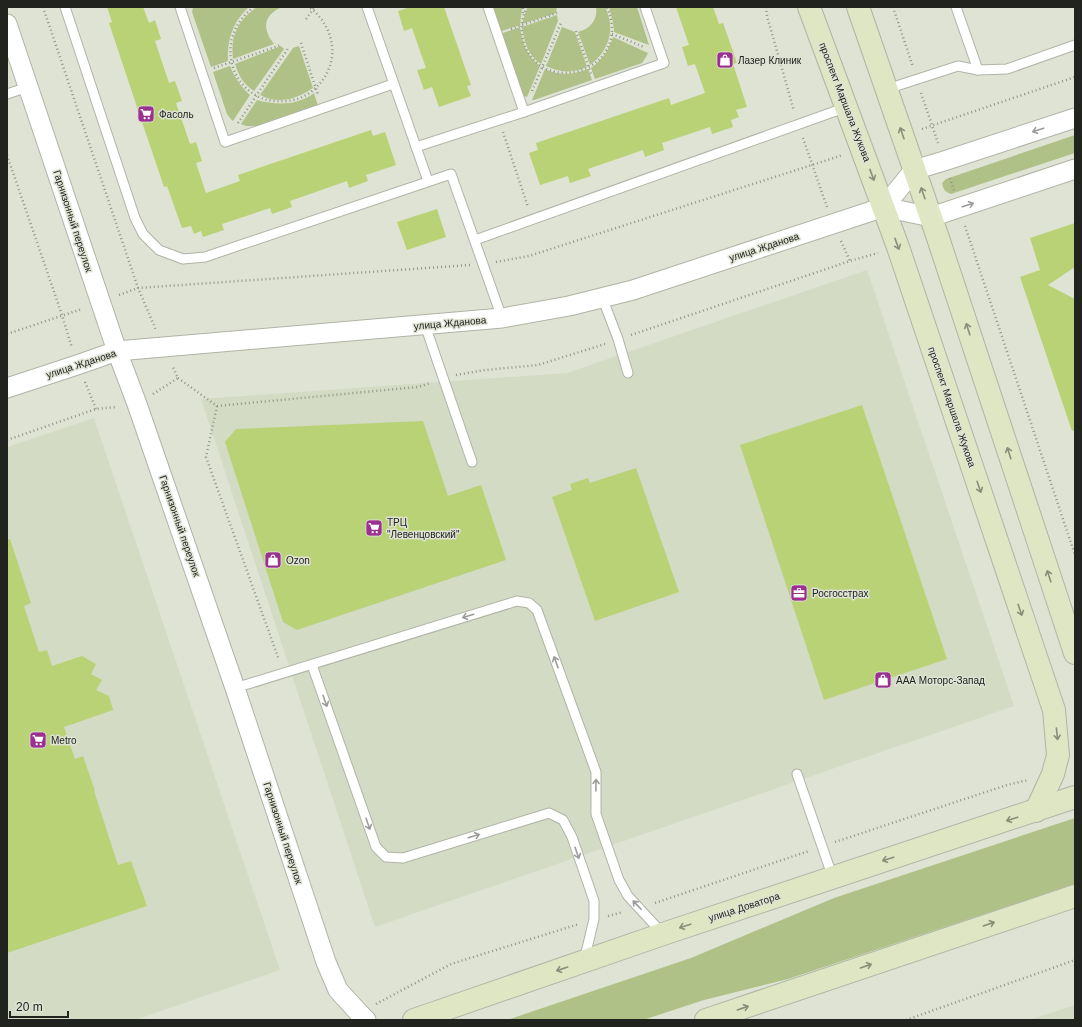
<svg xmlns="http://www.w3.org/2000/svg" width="1082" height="1027" font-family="Helvetica,sans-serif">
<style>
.built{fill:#d3dbc5}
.green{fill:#b0c187}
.building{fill:#b9d275}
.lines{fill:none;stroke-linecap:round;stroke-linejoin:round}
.lane-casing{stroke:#b0b4a6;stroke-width:11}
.street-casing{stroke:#b0b4a6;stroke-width:21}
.secondary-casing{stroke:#b0b4a6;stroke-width:24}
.path{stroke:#91948a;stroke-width:2.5;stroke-dasharray:1 3;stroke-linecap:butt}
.lane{stroke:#fff;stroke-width:9}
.street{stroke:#fff;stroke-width:19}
.secondary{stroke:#dee6c4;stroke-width:22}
.oneway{stroke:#9b9c9a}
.oneway2{stroke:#898e79}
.labels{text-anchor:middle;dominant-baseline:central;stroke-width:3;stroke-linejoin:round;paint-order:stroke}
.poi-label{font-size:10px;fill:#21231e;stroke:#dee3d4;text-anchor:start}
.street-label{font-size:10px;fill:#21231e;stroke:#dee3d4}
</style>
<rect width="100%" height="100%" fill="#dee3d4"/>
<g class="built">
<path d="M 867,270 L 1014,706 L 375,927 L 201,399 L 567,373 Z"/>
<path d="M 94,418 L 280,970 L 135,1020 L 7,1020 L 7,447 Z"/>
<path d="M 1075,1005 L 1075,1020 L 1029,1020 Z"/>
</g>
<g class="green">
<path d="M 193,7 L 249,7 C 233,21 227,40 228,61 L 211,67 L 192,12 Z"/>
<path d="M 257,7 L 282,7 C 263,15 262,29 274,44 L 233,59 C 230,36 238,20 257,7 Z"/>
<path d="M 491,7 L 519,7 L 522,8 L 520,25 L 499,32 Z"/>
<path d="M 528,7 L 557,7 L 556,13 L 522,24 L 526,11 Z"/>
<path d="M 596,7 L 605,7 C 616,29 609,51 590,65 L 578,32 C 590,29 598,20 596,7 Z"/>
<path d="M 609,7 L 637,7 L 649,45 L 614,32 L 613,22 Z"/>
<path d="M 557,15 L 558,21 L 541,64 C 528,56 524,41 522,27 Z"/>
<path d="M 520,27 C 522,43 527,56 540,66 L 527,97 L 522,95 L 500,34 Z"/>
<path d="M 562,27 L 575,32 L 587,67 C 573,73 560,73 546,66 Z"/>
<path d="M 613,37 L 648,53 L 646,57 L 642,63 L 595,79 L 591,68 C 602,60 609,50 613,37 Z"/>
<path d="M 281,46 L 284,49 L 254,91 C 243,84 239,76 235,64 Z"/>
<path d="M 299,46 L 313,88 C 296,99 279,105 260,95 L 293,48 Z"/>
<path d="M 230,66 C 235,78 241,87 250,95 L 233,121 L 230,118 L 227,114 L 213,72 Z"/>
<path d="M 545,69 C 559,76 573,75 588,69 L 592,80 L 534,100 L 532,100 Z"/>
<path d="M 314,93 L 318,106 L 259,126 L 246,126 L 241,124 L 257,100 C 276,105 297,106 314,93 Z"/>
<path d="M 1075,135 L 1075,153 L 951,194 C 945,192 943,189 942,183 L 946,179 Z"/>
<path d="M 1075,818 L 1075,884 L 788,979 L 704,1000 L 643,1020 L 507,1020 L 691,958 L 834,898 Z"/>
</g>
<g class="building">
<path d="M 107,7 L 143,7 L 149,23 L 155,20 L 161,39 L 155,41 L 169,83 L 175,81 L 182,101 L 176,103 L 190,144 L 196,142 L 202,161 L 196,163 L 206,193 L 240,181 L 238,175 L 371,130 L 373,136 L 385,132 L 396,165 L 366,175 L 368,181 L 349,188 L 347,181 L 290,201 L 292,207 L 272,214 L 270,208 L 222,224 L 224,230 L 203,237 L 201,231 L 194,234 L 191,226 L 182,228 L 167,186 L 164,187 L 141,119 L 109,23 L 112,22 Z"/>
<path d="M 410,7 L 444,7 L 471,85 L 467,86 L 471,96 L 439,107 L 432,87 L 424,90 L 417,70 L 426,68 L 412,28 L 404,31 L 398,11 Z"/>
<path d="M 676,7 L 713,7 L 719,24 L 723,23 L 737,63 L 733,64 L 747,107 L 736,110 L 739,117 L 731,120 L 733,127 L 712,134 L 710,127 L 662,143 L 664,150 L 645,157 L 643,150 L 588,169 L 591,176 L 570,183 L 568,176 L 540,185 L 529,153 L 538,150 L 536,143 L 669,98 L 671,105 L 705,93 L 695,64 L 688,66 L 682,47 L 689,45 Z"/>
<path d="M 437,209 L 446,237 L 407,250 L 397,222 Z"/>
<path d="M 1075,223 L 1075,267 L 1048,285 L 1075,299 L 1075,430 L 1072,431 L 1020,277 L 1040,270 L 1030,238 Z"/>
<path d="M 862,405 L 947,659 L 824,700 L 740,445 Z"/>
<path d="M 423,421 L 448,496 L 481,485 L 506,560 L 297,630 L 283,622 L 225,442 L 236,429 Z"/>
<path d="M 636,468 L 679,592 L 595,621 L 552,497 L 572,490 L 570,484 L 588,478 L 590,483 Z"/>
<path d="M 10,539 L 31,603 L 24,606 L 39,652 L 47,650 L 52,666 L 82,656 L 96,664 L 91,674 L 102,680 L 96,690 L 109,696 L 113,710 L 64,727 L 75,759 L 83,756 L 95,791 L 94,791 L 118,865 L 131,861 L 147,906 L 7,953 L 7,540 Z"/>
</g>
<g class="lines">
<g class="lane-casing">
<g id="lane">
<path d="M 65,7 L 135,218 L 143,234 L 159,250 L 183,259 L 205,257 L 451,174 L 502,318"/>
<path d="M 180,7 L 225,142 L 393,84"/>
<path d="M 367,7 L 428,181"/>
<path d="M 488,7 L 524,112"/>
<path d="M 956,7 L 978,70"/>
<path d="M 887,89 L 958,66 L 978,70 L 1007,69 L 1075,45"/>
<path d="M 7,94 L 28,87"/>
<path d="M 416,147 L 524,112 L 664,63 L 645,7"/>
<path d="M 475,240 L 847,107"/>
<path d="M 602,297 L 618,339 L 628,373"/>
<path d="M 425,325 L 472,462"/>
<path d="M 312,665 L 376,847 L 386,857 L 403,858 L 549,813 L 563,820 L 572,837 L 594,901 L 594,919 L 584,961"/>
<path d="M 235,688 L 517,601 L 529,603 L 537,610 L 596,772 L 596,814 L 619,880 L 628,896 L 663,934"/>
<path d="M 797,774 L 833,878"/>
</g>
</g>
<g class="street-casing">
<g id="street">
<path d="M 7,24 L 117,351 L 137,404 L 235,688 L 326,962 L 338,990 L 359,1013 L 366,1020"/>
<path d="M 884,207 L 914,170 L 944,161 L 1075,118"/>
<path d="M 7,388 L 77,365 L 117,351 L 502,318 L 569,306 L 633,290 L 884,207 L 931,217 L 1075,169"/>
</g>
</g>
<g class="secondary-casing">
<g id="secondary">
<path d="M 809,7 L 898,247 L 1054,710 L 1058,755 L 1053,774 L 1036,811"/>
<path d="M 858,7 L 937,235 L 1075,653"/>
<path d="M 414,1020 L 663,934 L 1075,797"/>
<path d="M 706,1020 L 1075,896"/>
</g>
</g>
<g class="path">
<path d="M 43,7 L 138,288 L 156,330"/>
<path d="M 254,7 C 209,40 233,107 287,101 C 296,100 305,97 312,91 C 323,82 330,71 332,57 C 334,37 325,19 309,7"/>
<path d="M 527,7 C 521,19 520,30 524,43 C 543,99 634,70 607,7"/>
<path d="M 766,7 L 767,16 L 794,111"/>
<path d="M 893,7 L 913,67"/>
<path d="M 523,13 L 523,7"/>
<path d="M 306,19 L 315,7"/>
<path d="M 511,29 L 557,13"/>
<path d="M 576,31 L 591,74"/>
<path d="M 612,34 L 644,47"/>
<path d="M 301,43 L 318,95"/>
<path d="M 214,68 L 281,45"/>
<path d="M 532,91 L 561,23"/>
<path d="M 921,93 L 938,143"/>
<path d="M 238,123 L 289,47"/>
<path d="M 922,129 L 1075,77"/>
<path d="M 503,132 L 528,207"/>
<path d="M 803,138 L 827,207"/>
<path d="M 7,155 L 62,315 L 72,348"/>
<path d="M 950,178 L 954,191"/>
<path d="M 965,226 L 1075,555"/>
<path d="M 841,241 L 850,261"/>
<path d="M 496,262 L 529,256 L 843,155"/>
<path d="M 119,295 L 138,288 L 470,265"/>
<path d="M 7,334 L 82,309"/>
<path d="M 631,335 L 850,261 L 878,253"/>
<path d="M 456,375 L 485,370 L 538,365 L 605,344"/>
<path d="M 178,378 L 217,406 L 418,387 L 430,383"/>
<path d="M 85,382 L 96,409"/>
<path d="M 153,394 L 178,378 L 172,365"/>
<path d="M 217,406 L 206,457 L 279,660"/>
<path d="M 7,440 L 96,409 L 117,407"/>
<path d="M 835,842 L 1007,785 L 1028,780"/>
<path d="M 655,903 L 809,851"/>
<path d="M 608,916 L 623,912"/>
<path d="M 376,1004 L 451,964 L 579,924"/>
<path d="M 906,1020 L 1075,960"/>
</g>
<use href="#lane" class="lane"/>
<use href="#street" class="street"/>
<use href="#secondary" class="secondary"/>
</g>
<defs><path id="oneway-shaft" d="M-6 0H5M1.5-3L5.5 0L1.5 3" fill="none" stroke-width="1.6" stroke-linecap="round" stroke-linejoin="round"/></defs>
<g class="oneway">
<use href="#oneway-shaft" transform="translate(1038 130) rotate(162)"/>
<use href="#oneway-shaft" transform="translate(968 205) rotate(-18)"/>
<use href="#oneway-shaft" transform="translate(468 616) rotate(163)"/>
<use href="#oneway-shaft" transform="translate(556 662) rotate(-110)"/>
<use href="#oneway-shaft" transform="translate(325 701) rotate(71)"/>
<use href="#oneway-shaft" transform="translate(596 785) rotate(-89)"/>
<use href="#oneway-shaft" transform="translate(368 824) rotate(71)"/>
<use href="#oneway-shaft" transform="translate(474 836) rotate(-17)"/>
<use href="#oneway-shaft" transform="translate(577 853) rotate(71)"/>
<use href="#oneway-shaft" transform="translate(637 905) rotate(-134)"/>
</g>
<g class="oneway2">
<use href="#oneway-shaft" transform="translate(902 133) rotate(-109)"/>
<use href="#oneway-shaft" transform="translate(872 175) rotate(70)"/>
<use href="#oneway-shaft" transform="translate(923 193) rotate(-109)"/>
<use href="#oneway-shaft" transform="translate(897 244) rotate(70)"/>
<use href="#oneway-shaft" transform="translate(968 329) rotate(-108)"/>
<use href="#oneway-shaft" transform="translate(1009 453) rotate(-108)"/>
<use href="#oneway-shaft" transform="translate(979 487) rotate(71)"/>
<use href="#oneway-shaft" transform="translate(1049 576) rotate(-108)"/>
<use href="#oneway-shaft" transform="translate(1020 610) rotate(71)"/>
<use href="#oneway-shaft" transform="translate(1057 734) rotate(84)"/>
<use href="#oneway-shaft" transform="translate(1012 819) rotate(162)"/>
<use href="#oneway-shaft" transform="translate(888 859) rotate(162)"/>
<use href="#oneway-shaft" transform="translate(989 924) rotate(-19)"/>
<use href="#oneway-shaft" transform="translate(685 926) rotate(162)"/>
<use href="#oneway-shaft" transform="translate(866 966) rotate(-19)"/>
<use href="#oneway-shaft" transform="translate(562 969) rotate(161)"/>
<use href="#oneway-shaft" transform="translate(743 1008) rotate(-19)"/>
</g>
<defs>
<g id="shop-square" transform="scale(0.9)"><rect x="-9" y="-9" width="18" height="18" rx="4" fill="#9b3091" stroke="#dee3d4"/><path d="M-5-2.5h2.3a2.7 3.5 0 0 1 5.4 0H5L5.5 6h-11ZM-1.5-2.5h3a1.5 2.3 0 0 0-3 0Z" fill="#fff"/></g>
<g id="supermarket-square" transform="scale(0.9)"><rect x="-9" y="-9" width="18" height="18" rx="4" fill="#9b3091" stroke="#dee3d4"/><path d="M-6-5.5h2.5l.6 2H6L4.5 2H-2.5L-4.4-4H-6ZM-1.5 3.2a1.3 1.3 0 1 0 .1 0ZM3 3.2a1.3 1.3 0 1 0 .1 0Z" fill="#fff"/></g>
<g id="office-square" transform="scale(0.9)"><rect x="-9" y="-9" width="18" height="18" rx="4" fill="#9b3091" stroke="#dee3d4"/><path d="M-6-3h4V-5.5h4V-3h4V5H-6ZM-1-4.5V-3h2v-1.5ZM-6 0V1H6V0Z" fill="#fff"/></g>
</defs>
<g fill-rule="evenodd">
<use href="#shop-square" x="725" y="60"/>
<use href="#supermarket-square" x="146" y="114"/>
<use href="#supermarket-square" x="374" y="528"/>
<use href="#shop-square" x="273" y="560"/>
<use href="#office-square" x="799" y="593"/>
<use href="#shop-square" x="883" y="680"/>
<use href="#supermarket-square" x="38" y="740"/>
</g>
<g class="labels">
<g class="poi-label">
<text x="738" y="60">Лазер Клиник</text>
<text x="159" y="114">Фасоль</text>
<text x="387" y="522">ТРЦ<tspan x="387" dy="12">"Левенцовский"</tspan></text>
<text x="286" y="560">Ozon</text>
<text x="812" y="593">Росгосстрах</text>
<text x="896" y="680">ААА Моторс-Запад</text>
<text x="51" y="740">Metro</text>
</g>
<g class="street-label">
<text transform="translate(845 102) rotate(69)">проспект Маршала Жукова</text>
<text transform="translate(73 221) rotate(72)">Гарнизонный переулок</text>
<text transform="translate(764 247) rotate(-18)">улица Жданова</text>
<text transform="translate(450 323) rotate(-5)">улица Жданова</text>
<text transform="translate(81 364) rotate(-18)">улица Жданова</text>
<text transform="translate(952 407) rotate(71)">проспект Маршала Жукова</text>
<text transform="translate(180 526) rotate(71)">Гарнизонный переулок</text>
<text transform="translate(283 833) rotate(72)">Гарнизонный переулок</text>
<text transform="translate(744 907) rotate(-18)">улица Доватора</text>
</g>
</g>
<rect width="1082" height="1027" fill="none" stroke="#21231e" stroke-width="16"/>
<path d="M10 1011v6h58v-6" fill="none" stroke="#21231e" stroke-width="2"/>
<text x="16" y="1011" font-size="12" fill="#21231e" stroke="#dee3d4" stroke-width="3" paint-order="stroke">20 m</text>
</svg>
